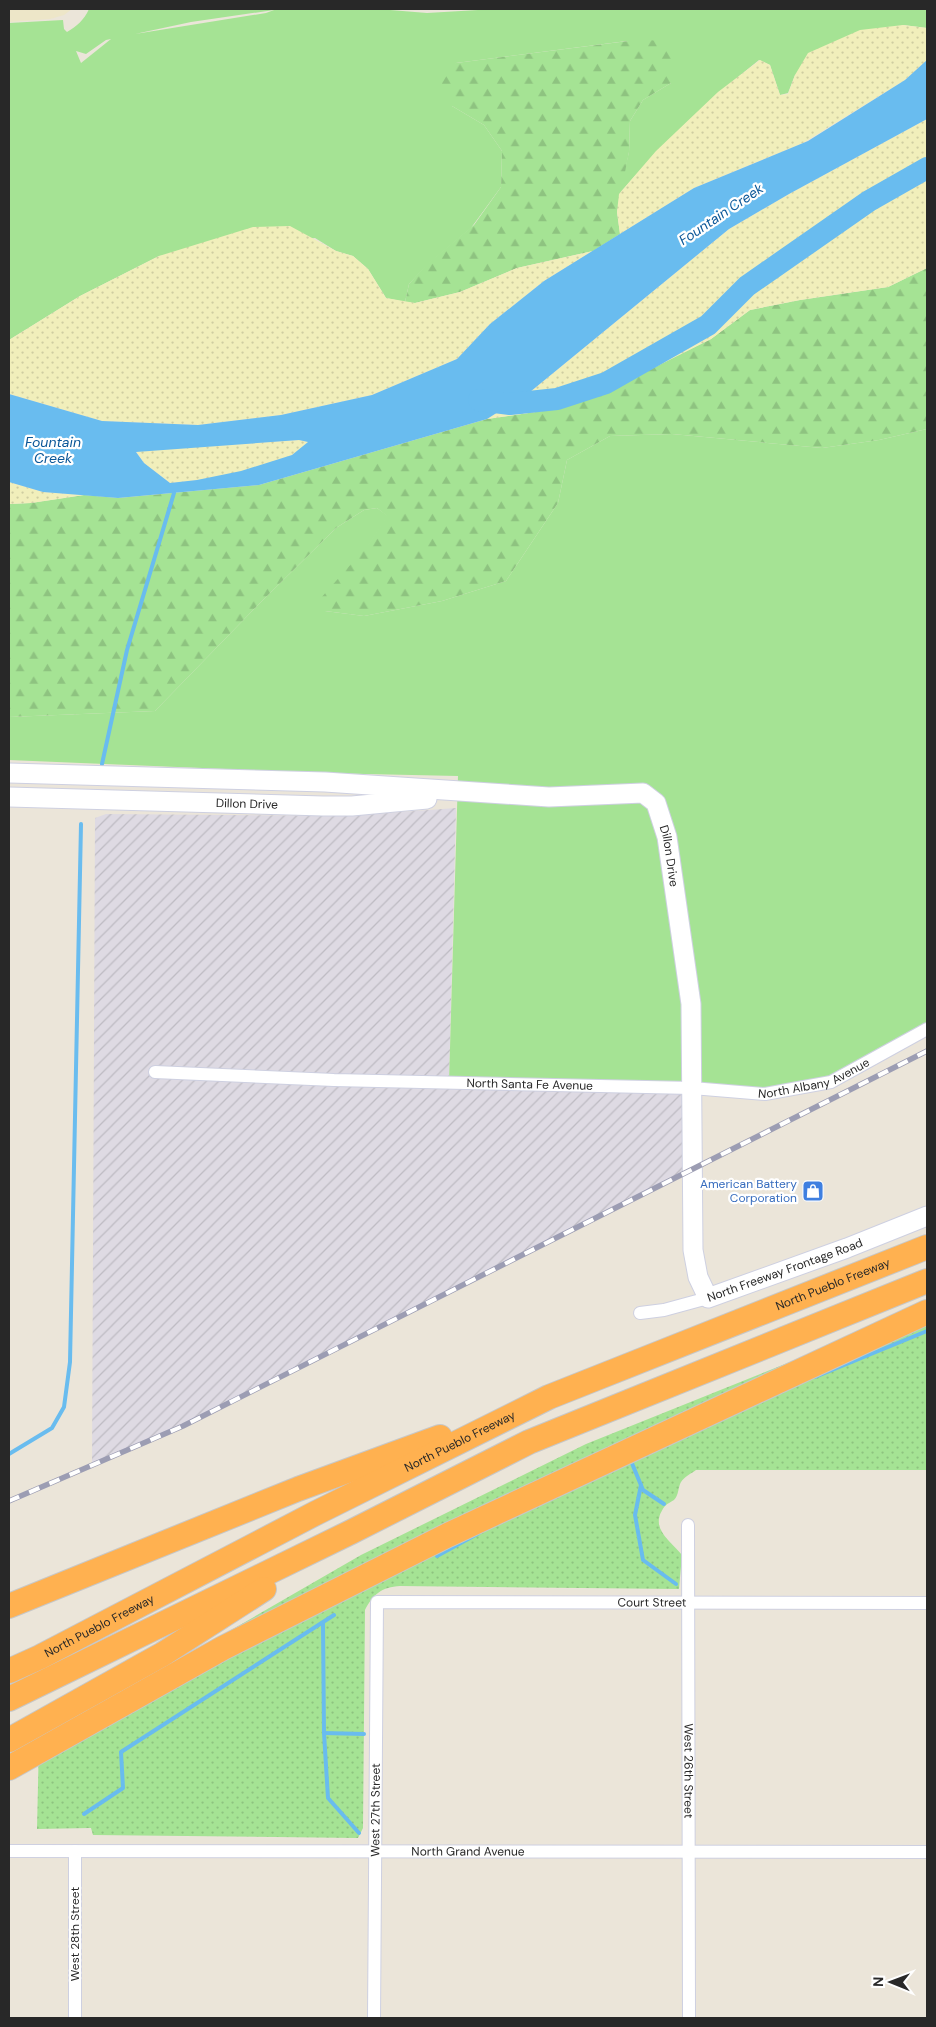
<svg xmlns="http://www.w3.org/2000/svg" width="936" height="2027" font-family="'DM Sans',sans-serif">
<style>
.industrial{fill:url(#industrial-furrows)}
.education{fill:#ede6c8}
.grass{fill:#a5e394;fill-rule:evenodd}
.forest{fill:url(#forest-firs)}
.sand{fill:url(#sand-dots)}
.park{fill:url(#park-dots)}
.water{fill:#69bcef;fill-rule:evenodd}
.lines{fill:none;stroke-linecap:round;stroke-linejoin:round}
.stream{stroke:#69bcef;stroke-width:4}
.river{stroke:#69bcef;stroke-width:22}
.street-casing{stroke:#ced0e1;stroke-width:14}
.secondary-casing{stroke:#ced0e1;stroke-width:21}
.highway-casing{stroke:#c7c7c7;stroke-width:26}
.street{stroke:#fff;stroke-width:12}
.secondary{stroke:#fff;stroke-width:19}
.highway{stroke:#ffb150;stroke-width:24}
.rail-casing{stroke:#9c9db3;stroke-width:5.5}
.rail{stroke:#fff;stroke-width:4;stroke-dasharray:11;stroke-linecap:butt}
.labels{text-anchor:middle;dominant-baseline:central;stroke-width:4.5;stroke-linejoin:round;paint-order:stroke}
.street-label{font-size:12px;fill:#282828;stroke:#fff}
.shop-label{font-size:12px;fill:#366cbe;stroke:#fff;text-anchor:end}
.water-label{font-size:14px;font-style:italic;fill:#0b5798;stroke:#fff}
</style>
<defs>
<pattern id="industrial-furrows" width="10" height="10" patternUnits="userSpaceOnUse" patternTransform="scale(1.25)"><rect width="10" height="10" fill="#dedae3"/><path d="M-1 1l2-2M0 10L10 0M9 11l2-2" fill="none" stroke="#bebbc3"/></pattern>
<pattern id="forest-firs" width="22" height="20" patternUnits="userSpaceOnUse" patternTransform="scale(1.25)"><rect width="22" height="20" fill="#a5e394"/><path d="M5 1l3.5 6h-7zM16 11l3.5 6h-7z" fill="#8ec380"/></pattern>
<pattern id="sand-dots" width="8" height="8" patternUnits="userSpaceOnUse" patternTransform="scale(1.25)"><rect width="8" height="8" fill="#f1efbb"/><path d="M2 2h.1M6 6h.1" fill="none" stroke="#cfcda1" stroke-width="1.8" stroke-linecap="round"/></pattern>
<pattern id="park-dots" width="8" height="8" patternUnits="userSpaceOnUse" patternTransform="scale(1.25)"><rect width="8" height="8" fill="#a5e394"/><path d="M2 2h.1M6 6h.1" fill="none" stroke="#8ec380" stroke-width="1.8" stroke-linecap="round"/></pattern>
</defs>
<rect width="100%" height="100%" fill="#ebe5d9"/>
<path class="industrial" d="M 456,808 L 449,1082 L 692,1088 L 692,1170 L 183,1426 L 92,1467 L 95,818 L 106,814 L 347,816 Z"/>
<path class="education" d="M 9,9 L 72,9 L 64,15 L 50,19 L 9,22 Z"/>
<g class="grass">
<path d="M 89,9 L 378,9 L 427,13 L 495,9 L 927,9 L 927,28 L 903,25 L 795,75 L 788,93 L 780,95 L 770,65 L 759,60 C 708,100 662,144 619,194 L 629,152 L 630,121 L 643,100 L 671,83 L 666,41 L 627,41 L 456,63 L 452,106 L 484,125 L 502,151 L 501,187 L 471,228 L 428,264 L 409,284 L 405,302 L 386,298 L 368,269 L 353,256 L 336,251 L 315,238 L 159,256 L 80,296 L 9,340 L 9,23 L 63,20 L 64,29 L 67,32 C 77,26 84,20 89,9 ZM 274,10 L 266,13 L 135,34 L 191,22 ZM 111,39 L 81,63 L 76,51 L 86,54 L 106,40 Z"/>
<path d="M 927,429 L 927,1029 L 831,1082 L 765,1094 L 449,1082 L 458,776 L 320,773 L 9,760 L 9,717 L 155,711 L 260,603 L 336,528 L 364,510 L 377,508 L 388,516 L 325,611 L 364,616 L 442,601 L 506,581 L 558,503 L 567,460 L 610,436 L 672,434 L 822,448 L 879,440 Z"/>
</g>
<g class="forest">
<path d="M 666,40 L 675,52 L 671,83 L 643,100 L 630,121 L 629,152 L 617,212 L 620,234 L 593,251 L 517,268 L 460,292 L 415,303 L 405,302 L 409,284 L 427,264 L 474,225 L 501,187 L 502,151 L 484,125 L 452,106 L 441,83 L 456,63 L 628,41 Z"/>
<path d="M 927,268 L 927,429 L 879,440 L 822,448 L 672,434 L 610,436 L 567,460 L 558,503 L 506,581 L 442,601 L 364,616 L 325,611 L 320,599 L 368,545 L 387,516 L 377,508 L 364,510 L 336,528 L 260,603 L 155,711 L 9,717 L 9,504 L 31,503 L 84,495 L 118,498 L 259,485 L 487,419 L 556,409 L 635,377 L 711,339 L 750,310 L 800,300 L 888,287 Z"/>
</g>
<g class="sand">
<path d="M 903,25 L 927,28 L 927,60 L 905,80 L 803,143 L 694,188 L 620,234 L 617,212 L 619,194 L 656,151 L 718,92 L 760,60 L 770,65 L 780,95 L 788,94 L 795,75 L 808,53 L 860,30 Z"/>
<path d="M 927,119 L 927,268 L 888,287 L 800,300 L 750,310 L 711,339 L 635,377 L 556,409 L 487,419 L 530,392 L 729,229 L 789,194 Z"/>
<path d="M 290,226 L 336,251 L 353,256 L 368,269 L 386,298 L 415,303 L 460,292 L 517,268 L 593,251 L 544,281 L 490,324 L 457,359 L 372,395 L 281,415 L 198,425 L 102,421 L 9,394 L 9,340 L 80,296 L 159,256 L 253,227 Z"/>
<path d="M 299,440 L 309,442 C 303,447 297,453 290,456 C 253,472 210,479 170,483 L 144,463 L 136,451 Z"/>
<path d="M 9,482 L 43,492 L 84,495 L 31,503 L 9,504 Z"/>
</g>
<path class="park" d="M 927,1307 L 927,1470 L 696,1470 C 692,1473 684,1477 681,1482 C 678,1487 679,1495 674,1500 C 671,1502 668,1503 665,1506 C 648,1528 670,1540 682,1555 L 679,1589 L 400,1586 C 382,1587 373,1594 365,1610 L 363,1828 L 358,1838 L 93,1835 L 91,1828 L 37,1829 L 39,1741 L 361,1555 L 586,1444 Z"/>
<path class="water" d="M 927,60 L 927,119 L 789,194 L 729,229 L 530,392 L 487,419 L 259,485 L 118,498 L 43,492 L 9,482 L 9,394 L 102,421 L 198,425 L 281,415 L 372,395 L 457,359 L 490,324 L 544,281 L 694,188 L 808,141 L 905,80 ZM 299,440 L 308,442 L 292,455 L 241,471 L 197,480 L 170,483 L 144,463 L 136,452 Z"/>
<g class="lines">
<g class="stream">
<path d="M 102,764 L 127,650 L 174,493"/>
<path d="M 815,1377 L 927,1331"/>
<path d="M 9,1454 L 52,1428 L 64,1407 L 70,1362 L 81,824"/>
<path d="M 631,1461 L 643,1490 L 664,1504"/>
<path d="M 641,1485 L 635,1515 L 643,1560 L 676,1584"/>
<path d="M 437,1556 L 479,1533"/>
<path d="M 323,1623 L 324,1733 L 328,1798 L 359,1833"/>
<path d="M 324,1733 L 364,1734"/>
<path d="M 84,1814 L 123,1788 L 121,1752 L 334,1615"/>
</g>
<path class="river" d="M 479,400 L 510,404 L 557,399 L 606,383 L 708,325 L 747,286 L 869,201 L 927,168"/>
<g class="street-casing">
<g id="street">
<path id="s1" d="M 155,1072 L 334,1080 L 692,1088 L 765,1094 L 831,1082 L 927,1029"/>
<path d="M 640,1313 L 664,1310 L 708,1298"/>
<path id="s2" d="M 688,1525 L 689,2018"/>
<path id="s3" d="M 9,1851 L 927,1852"/>
<path d="M 75,2018 L 75,1851"/>
<path id="s4" d="M 374,2018 L 377,1602 L 927,1603"/>
</g>
</g>
<g class="secondary-casing">
<g id="secondary">
<path id="s5" d="M 9,773 L 325,782 L 549,797 L 643,793 L 656,803 L 667,837 L 691,1004 L 693,1250 L 698,1277 L 708,1298 L 847,1248 L 927,1216"/>
<path id="s6" d="M 9,797 L 323,806 L 352,806 L 427,799"/>
</g>
</g>
<g class="highway-casing">
<g id="highway">
<path d="M 9,1606 L 298,1489 L 440,1437"/>
<path id="s7" d="M 9,1671 L 40,1657 L 316,1513 L 549,1397 L 927,1247"/>
<path d="M 9,1699 L 351,1532 L 529,1442 L 927,1281"/>
<path d="M 9,1740 L 163,1654 L 264,1589"/>
<path d="M 9,1768 L 223,1648 L 448,1535 L 927,1312"/>
</g>
</g>
<use href="#street" class="street"/>
<use href="#secondary" class="secondary"/>
<use href="#highway" class="highway"/>
<g class="rail-casing">
<path id="rail" d="M 9,1501 L 183,1426 L 927,1051"/>
</g>
<use href="#rail" class="rail"/>
</g>
<defs>
<g id="shop-square" transform="scale(1.125)"><rect x="-9" y="-9" width="18" height="18" rx="4" fill="#3f7fe0" stroke="#fff"/><path d="M-5-2.5h2.3a2.7 3.5 0 0 1 5.4 0H5L5.5 6h-11ZM-1.5-2.5h3a1.5 2.3 0 0 0-3 0Z" fill="#fff"/></g>
</defs>
<g fill-rule="evenodd">
<use href="#shop-square" x="813" y="1191"/>
</g>
<g class="labels">
<g class="street-label">
<text stroke="none"><textPath href="#s6" startOffset="238">Dillon Drive</textPath></text>
<text stroke="none"><textPath href="#s5" startOffset="706">Dillon Drive</textPath></text>
<text stroke="none"><textPath href="#s1" startOffset="662">North Albany Avenue</textPath></text>
<text stroke="none"><textPath href="#s1" startOffset="375">North Santa Fe Avenue</textPath></text>
<text stroke="none"><textPath href="#s5" startOffset="1234">North Freeway Frontage Road</textPath></text>
<text stroke="none"><textPath href="#s7" startOffset="911">North Pueblo Freeway</textPath></text>
<text stroke="none"><textPath href="#s7" startOffset="506">North Pueblo Freeway</textPath></text>
<text stroke="none"><textPath href="#s4" startOffset="691">Court Street</textPath></text>
<text stroke="none"><textPath href="#s7" startOffset="101">North Pueblo Freeway</textPath></text>
<text stroke="none"><textPath href="#s2" startOffset="246">West 26th Street</textPath></text>
<text stroke="none"><textPath href="#s4" startOffset="208">West 27th Street</textPath></text>
<text stroke="none"><textPath href="#s3" startOffset="459">North Grand Avenue</textPath></text>
<text transform="translate(75 1934) rotate(-90)">West 28th Street</text>
</g>
<g class="shop-label">
<text x="797" y="1184">American Battery<tspan x="797" dy="14">Corporation</tspan></text>
</g>
<g class="water-label">
<text transform="translate(721 214) rotate(-34)">Fountain Creek</text>
<text x="53" y="442">Fountain<tspan x="53" dy="16">Creek</tspan></text>
</g>
</g>
<rect width="936" height="2027" fill="none" stroke="#282828" stroke-width="20"/>
<g transform="translate(891 1982) rotate(271)" stroke="#ffffff" stroke-width="4" paint-order="stroke">
<path d="M0-4L9 19L0 12L-9 19Z" fill="#282828"/>
<text y="-8" font-size="14" font-weight="bold" text-anchor="middle" fill="#282828">N</text>
</g>
</svg>
